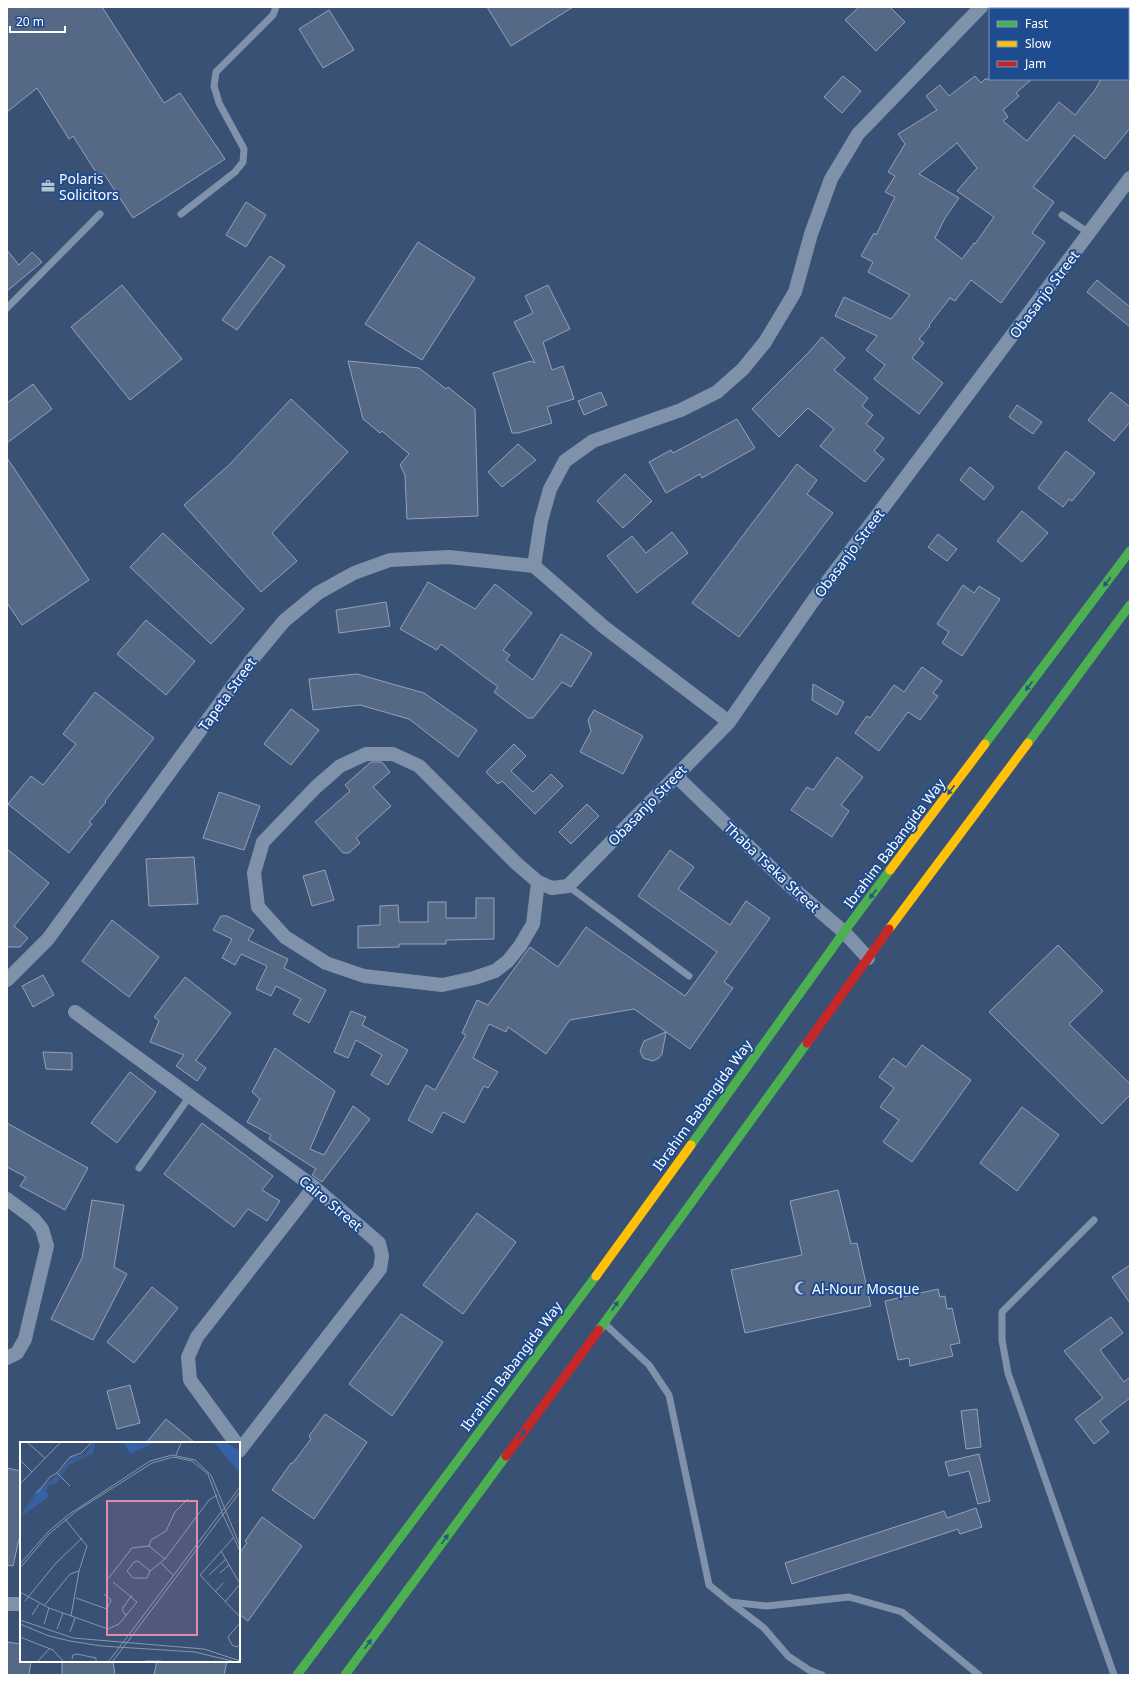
<svg xmlns="http://www.w3.org/2000/svg" width="1137" height="1682" font-family="'Noto Sans',sans-serif">
<style>
.building{fill:#556885;stroke:#94a2b7;fill-rule:evenodd}
.lines{fill:none;stroke-linecap:round;stroke-linejoin:round}
.lane{stroke:#7f92a9;stroke-width:7}
.street{stroke:#7f92a9;stroke-width:14}
.fast{stroke:#4caf50;stroke-width:9}
.slow{stroke:#ffc107;stroke-width:9}
.jam{stroke:#c62828;stroke-width:9}
.oneway{fill:#245688}
.labels{text-anchor:middle;dominant-baseline:central;stroke-width:4;stroke-linejoin:round;paint-order:stroke}
.poi-label{font-size:14px;fill:#fff;stroke:#1f4c8e;text-anchor:start}
.street-label{font-size:14px;fill:#fff;stroke:#1f4c8e}
.inset-river{fill:none;stroke:#3d5c8b;stroke-width:2}
.inset-road{fill:none;stroke:#8897ac;stroke-width:1}
.view{fill:#e08cad;fill-opacity:0.15;stroke:#e08cad;stroke-width:2}
.inset-edge{fill:none;stroke:#fff;stroke-width:2}
</style>
<rect width="100%" height="100%" fill="#385175"/>
<g class="building">
<path d="M 7,7 L 102,7 L 164,103 L 180,93 L 225,159 L 133,218 L 104,174 L 99,177 L 73,136 L 69,139 L 37,88 L 7,112 Z"/>
<path d="M 487,7 L 573,7 L 511,46 Z"/>
<path d="M 859,7 L 890,7 L 905,22 L 876,51 L 845,20 Z"/>
<path d="M 329,10 L 354,50 L 323,68 L 299,29 Z"/>
<path d="M 843,76 L 861,91 L 842,113 L 824,97 Z"/>
<path d="M 975,76 L 981,83 L 985,79 L 1032,79 L 1016,93 L 1019,96 L 1003,110 L 1008,117 L 1003,121 L 1027,141 L 1059,102 L 1075,115 L 1095,90 L 1101,79 L 1130,79 L 1130,128 L 1105,159 L 1074,135 L 1033,187 L 1054,202 L 1032,233 L 1045,242 L 1001,303 L 971,280 L 955,301 L 950,298 L 929,325 L 930,326 L 919,339 L 924,343 L 912,358 L 943,383 L 919,414 L 874,379 L 885,365 L 866,350 L 877,336 L 835,316 L 844,297 L 891,319 L 910,295 L 868,272 L 873,262 L 861,256 L 874,233 L 876,235 L 895,197 L 885,192 L 895,176 L 888,172 L 905,144 L 898,134 L 937,110 L 926,96 L 940,85 L 949,96 ZM 957,143 L 977,168 L 957,191 L 994,217 L 975,244 L 974,243 L 962,259 L 935,238 L 945,218 L 959,198 L 919,174 Z"/>
<path d="M 246,202 L 266,215 L 246,247 L 226,235 Z"/>
<path d="M 418,242 L 475,278 L 422,360 L 365,324 Z"/>
<path d="M 7,250 L 19,265 L 32,252 L 42,262 L 7,291 Z"/>
<path d="M 270,256 L 285,266 L 237,330 L 222,320 Z"/>
<path d="M 1097,280 L 1130,307 L 1130,327 L 1087,292 Z"/>
<path d="M 122,285 L 182,359 L 130,400 L 71,327 Z"/>
<path d="M 548,285 L 570,329 L 543,342 L 552,370 L 563,366 L 574,399 L 547,407 L 552,423 L 518,433 L 512,433 L 493,373 L 531,361 L 535,363 L 514,322 L 533,313 L 525,296 Z"/>
<path d="M 822,337 L 845,358 L 834,370 L 868,398 L 862,406 L 873,415 L 866,424 L 884,438 L 874,451 L 884,459 L 865,482 L 820,446 L 834,429 L 808,408 L 779,437 L 752,409 L 808,353 Z"/>
<path d="M 348,361 L 419,368 L 446,389 L 448,387 L 475,409 L 478,516 L 407,519 L 405,475 L 400,465 L 409,454 L 382,431 L 380,433 L 363,419 Z"/>
<path d="M 33,384 L 52,409 L 7,443 L 7,403 Z"/>
<path d="M 601,392 L 607,405 L 584,415 L 578,401 Z"/>
<path d="M 1111,392 L 1130,407 L 1130,422 L 1114,441 L 1088,420 Z"/>
<path d="M 291,399 L 348,452 L 272,533 L 297,561 L 261,592 L 184,505 L 229,465 Z"/>
<path d="M 1017,405 L 1042,422 L 1033,434 L 1009,417 Z"/>
<path d="M 737,419 L 755,448 L 702,478 L 700,474 L 666,493 L 649,462 L 671,450 L 673,453 Z"/>
<path d="M 518,444 L 536,460 L 502,487 L 488,472 Z"/>
<path d="M 1066,451 L 1095,473 L 1072,501 L 1069,499 L 1063,507 L 1038,488 Z"/>
<path d="M 7,458 L 89,580 L 22,625 L 7,603 Z"/>
<path d="M 797,464 L 817,480 L 807,494 L 833,513 L 739,637 L 692,603 Z"/>
<path d="M 970,467 L 994,487 L 984,500 L 960,480 Z"/>
<path d="M 625,474 L 652,501 L 623,528 L 597,501 Z"/>
<path d="M 1022,511 L 1048,533 L 1022,562 L 997,541 Z"/>
<path d="M 672,532 L 688,553 L 637,593 L 607,556 L 632,536 L 646,553 Z"/>
<path d="M 163,533 L 244,609 L 211,644 L 130,567 Z"/>
<path d="M 938,534 L 957,549 L 947,561 L 928,547 Z"/>
<path d="M 428,582 L 475,609 L 495,584 L 532,613 L 503,650 L 510,655 L 506,660 L 533,680 L 561,634 L 592,653 L 571,687 L 562,682 L 533,718 L 528,718 L 494,692 L 498,687 L 441,644 L 437,650 L 400,629 Z"/>
<path d="M 963,585 L 974,593 L 979,586 L 1000,599 L 962,656 L 942,643 L 949,632 L 937,624 Z"/>
<path d="M 386,602 L 390,626 L 339,633 L 336,610 Z"/>
<path d="M 146,620 L 195,661 L 166,695 L 117,654 Z"/>
<path d="M 922,667 L 942,681 L 933,693 L 938,696 L 920,720 L 908,712 L 879,751 L 855,733 L 867,716 L 870,718 L 894,685 L 904,692 Z"/>
<path d="M 357,674 L 424,693 L 477,730 L 458,757 L 409,719 L 360,705 L 313,710 L 309,679 Z"/>
<path d="M 813,684 L 844,702 L 837,715 L 812,700 Z"/>
<path d="M 95,692 L 154,738 L 105,801 L 106,802 L 89,822 L 92,824 L 69,853 L 8,804 L 31,776 L 43,785 L 76,744 L 63,734 Z"/>
<path d="M 291,709 L 319,730 L 291,765 L 264,744 Z"/>
<path d="M 594,710 L 643,736 L 623,774 L 580,752 L 591,731 L 588,720 Z"/>
<path d="M 514,744 L 526,756 L 511,771 L 533,792 L 551,774 L 563,786 L 535,814 L 502,781 L 498,784 L 486,772 Z"/>
<path d="M 837,757 L 863,777 L 841,805 L 849,811 L 832,837 L 791,810 L 807,787 L 813,790 Z"/>
<path d="M 371,762 L 382,762 L 390,772 L 373,787 L 391,806 L 356,838 L 360,843 L 349,853 L 343,853 L 315,822 L 350,791 L 345,785 Z"/>
<path d="M 219,792 L 260,806 L 244,850 L 203,838 Z"/>
<path d="M 587,804 L 599,816 L 571,844 L 559,832 Z"/>
<path d="M 7,849 L 49,883 L 14,926 L 28,938 L 20,947 L 7,947 Z"/>
<path d="M 670,850 L 694,867 L 678,889 L 730,925 L 746,901 L 770,918 L 724,982 L 733,988 L 690,1049 L 634,1009 L 570,1020 L 546,1054 L 508,1027 L 506,1032 L 489,1024 L 473,1058 L 498,1072 L 488,1088 L 484,1086 L 464,1123 L 443,1112 L 432,1133 L 408,1120 L 426,1085 L 435,1090 L 466,1035 L 462,1033 L 477,1000 L 488,1005 L 530,947 L 558,967 L 586,927 L 685,996 L 717,952 L 638,896 Z"/>
<path d="M 194,857 L 198,904 L 149,906 L 146,859 Z"/>
<path d="M 325,870 L 334,900 L 312,906 L 303,876 Z"/>
<path d="M 476,898 L 494,898 L 494,939 L 446,940 L 446,944 L 399,944 L 399,947 L 358,948 L 358,926 L 380,925 L 380,906 L 398,905 L 399,922 L 428,922 L 428,902 L 446,902 L 446,918 L 476,918 Z"/>
<path d="M 221,916 L 227,916 L 254,930 L 248,940 L 288,959 L 284,968 L 326,990 L 309,1023 L 293,1014 L 301,999 L 276,986 L 271,996 L 256,989 L 267,966 L 241,954 L 235,965 L 222,958 L 232,939 L 213,930 Z"/>
<path d="M 112,920 L 159,957 L 129,997 L 82,961 Z"/>
<path d="M 1058,945 L 1103,991 L 1069,1024 L 1130,1084 L 1130,1095 L 1102,1124 L 989,1012 Z"/>
<path d="M 43,975 L 54,995 L 33,1007 L 22,986 Z"/>
<path d="M 185,977 L 231,1013 L 196,1060 L 195,1060 L 206,1068 L 197,1081 L 176,1066 L 184,1055 L 150,1042 L 159,1021 L 154,1017 Z"/>
<path d="M 351,1011 L 366,1017 L 362,1025 L 408,1050 L 388,1085 L 371,1075 L 382,1055 L 356,1040 L 348,1058 L 334,1052 Z"/>
<path d="M 666,1032 L 662,1054 L 659,1058 L 653,1061 L 643,1058 L 640,1051 L 644,1041 Z"/>
<path d="M 922,1045 L 971,1080 L 912,1162 L 883,1142 L 899,1120 L 880,1107 L 894,1088 L 879,1077 L 893,1058 L 906,1067 Z"/>
<path d="M 275,1048 L 335,1091 L 310,1149 L 324,1155 L 353,1106 L 370,1119 L 322,1182 L 312,1175 L 316,1169 L 269,1139 L 271,1135 L 247,1122 L 260,1099 L 252,1092 Z"/>
<path d="M 43,1052 L 72,1053 L 72,1070 L 46,1069 Z"/>
<path d="M 130,1072 L 156,1092 L 117,1143 L 91,1123 Z"/>
<path d="M 1022,1107 L 1059,1135 L 1017,1191 L 980,1163 Z"/>
<path d="M 7,1123 L 88,1168 L 65,1210 L 20,1186 L 26,1177 L 7,1167 Z"/>
<path d="M 202,1123 L 273,1176 L 262,1190 L 280,1201 L 267,1221 L 248,1209 L 234,1227 L 164,1174 Z"/>
<path d="M 838,1190 L 851,1244 L 857,1243 L 871,1306 L 745,1333 L 731,1270 L 802,1255 L 790,1201 Z"/>
<path d="M 92,1200 L 124,1205 L 114,1267 L 127,1274 L 93,1340 L 51,1319 L 82,1258 Z"/>
<path d="M 477,1213 L 516,1242 L 463,1314 L 423,1285 Z"/>
<path d="M 1130,1265 L 1130,1303 L 1112,1277 Z"/>
<path d="M 152,1287 L 178,1308 L 134,1363 L 107,1342 Z"/>
<path d="M 938,1289 L 940,1297 L 945,1296 L 947,1309 L 952,1308 L 960,1343 L 950,1345 L 953,1356 L 910,1366 L 909,1358 L 898,1360 L 885,1301 Z"/>
<path d="M 401,1314 L 443,1342 L 392,1416 L 349,1384 Z"/>
<path d="M 1111,1317 L 1123,1333 L 1100,1350 L 1124,1382 L 1130,1377 L 1130,1398 L 1100,1421 L 1109,1432 L 1094,1444 L 1075,1419 L 1103,1398 L 1064,1351 Z"/>
<path d="M 130,1385 L 140,1423 L 117,1429 L 107,1391 Z"/>
<path d="M 977,1409 L 981,1447 L 966,1449 L 961,1411 Z"/>
<path d="M 325,1414 L 367,1442 L 314,1519 L 272,1490 L 291,1463 L 293,1463 L 311,1439 L 309,1436 Z"/>
<path d="M 166,1419 L 195,1443 L 146,1443 Z"/>
<path d="M 979,1454 L 990,1501 L 978,1504 L 969,1471 L 949,1476 L 945,1462 Z"/>
<path d="M 7,1468 L 21,1471 L 21,1539 L 19,1539 L 13,1566 L 7,1565 Z"/>
<path d="M 976,1508 L 982,1527 L 960,1534 L 958,1529 L 792,1584 L 785,1563 L 944,1511 L 947,1518 Z"/>
<path d="M 262,1517 L 302,1546 L 248,1621 L 239,1614 L 239,1554 L 247,1543 L 245,1541 Z"/>
<path d="M 7,1642 L 21,1644 L 21,1661 L 31,1661 L 29,1675 L 7,1675 Z"/>
<path d="M 62,1661 L 113,1661 L 115,1675 L 62,1675 Z"/>
<path d="M 157,1661 L 227,1661 L 224,1675 L 154,1675 Z"/>
</g>
<g class="lines">
<g class="lane">
<path d="M 181,214 L 235,172 L 243,162 L 244,149 L 219,103 L 214,86 L 216,72 L 273,15 L 276,7"/>
<path d="M 1062,215 L 1089,233"/>
<path d="M 7,308 L 100,214"/>
<path d="M 568,886 L 689,976"/>
<path d="M 139,1168 L 190,1096"/>
<path d="M 1094,1220 L 1002,1312 L 1002,1340 L 1008,1373 L 1114,1675"/>
<path d="M 605,1324 L 649,1365 L 669,1395 L 709,1585 L 730,1602 L 767,1606 L 849,1597 L 902,1612 L 979,1675"/>
<path d="M 730,1602 L 764,1628 L 788,1656 L 809,1670 L 822,1675"/>
</g>
<g class="street">
<path d="M 729,722 L 604,627 L 534,566 L 541,521 L 550,489 L 565,461 L 593,441 L 681,410 L 717,392 L 743,369 L 765,342 L 795,292 L 811,234 L 831,179 L 858,134 L 981,7"/>
<path d="M 676,776 L 788,884 L 844,932 L 868,958"/>
<path d="M 538,882 L 533,924 L 520,946 L 508,961 L 495,971 L 474,978 L 442,985 L 364,976 L 326,963 L 285,937 L 258,907 L 254,873 L 263,842 L 316,787 L 340,766 L 366,754 L 393,754 L 419,766 L 516,863 L 538,882 L 552,888 L 568,886 L 729,722 L 813,601 L 1130,178"/>
<path d="M 7,980 L 48,939 L 250,662 L 284,621 L 318,593 L 354,573 L 390,560 L 449,557 L 534,566"/>
<path d="M 75,1012 L 314,1187 L 379,1243 L 382,1256 L 380,1269 L 239,1451"/>
<path d="M 7,1199 L 34,1219 L 42,1229 L 47,1246 L 25,1339 L 17,1353 L 7,1358"/>
<path d="M 236,1443 L 190,1380 L 188,1357 L 197,1337 L 314,1187"/>
<path d="M 7,1604 L 21,1604"/>
</g>
<g class="fast">
<path d="M 1028,743 L 1130,605"/>
<path d="M 985,744 L 1130,551"/>
<path d="M 691,1145 L 844,932 L 890,870"/>
<path d="M 599,1330 L 807,1043"/>
<path d="M 297,1675 L 596,1276"/>
<path d="M 345,1675 L 506,1456"/>
</g>
<g class="slow">
<path d="M 890,870 L 985,744"/>
<path d="M 889,929 L 1028,743"/>
<path d="M 596,1276 L 691,1145"/>
</g>
<g class="jam">
<path d="M 807,1043 L 889,929"/>
<path d="M 506,1456 L 599,1330"/>
</g>
</g>
<defs><path id="oneway-solid" d="M-6-.8H1V-3.2L6.5 0L1 3.2V.8H-6Z"/></defs>
<g class="oneway">
<use href="#oneway-solid" transform="translate(1107 582) rotate(127)"/>
<use href="#oneway-solid" transform="translate(1029 686) rotate(127)"/>
<use href="#oneway-solid" transform="translate(951 790) rotate(127)"/>
<use href="#oneway-solid" transform="translate(873 894) rotate(127)"/>
<use href="#oneway-solid" transform="translate(615 1306) rotate(-55)"/>
<use href="#oneway-solid" transform="translate(522 1434) rotate(-54)"/>
<use href="#oneway-solid" transform="translate(445 1539) rotate(-54)"/>
<use href="#oneway-solid" transform="translate(368 1644) rotate(-54)"/>
</g>
<defs>
<g id="office-bare" transform="scale(1.08)"><path d="M-6-3h4V-5.5h4V-3h4V5H-6ZM-1-4.5V-3h2v-1.5ZM-6 0V1H6V0Z" fill="#b9c2cf" stroke="#1f4c8e" stroke-width="2.5" paint-order="stroke"/></g>
<g id="mosque-bare" transform="scale(1.08)"><path d="M3.5-4.9A6 6 0 1 0 3.5 4.9A5 5 0 1 1 3.5-4.9Z" fill="#b9c2cf" stroke="#1f4c8e" stroke-width="2.5" paint-order="stroke"/></g>
</defs>
<g fill-rule="evenodd">
<use href="#office-bare" x="48" y="186"/>
<use href="#mosque-bare" x="801" y="1288"/>
</g>
<g class="labels">
<g class="poi-label">
<text x="59" y="178">Polaris<tspan x="59" dy="16">Solicitors</tspan></text>
<text x="812" y="1288">Al-Nour Mosque</text>
</g>
<g class="street-label">
<text transform="translate(1044 294) rotate(-53)">Obasanjo Street</text>
<text transform="translate(849 553) rotate(-53)">Obasanjo Street</text>
<text transform="translate(227 694) rotate(-54)">Tapeta Street</text>
<text transform="translate(647 805) rotate(-46)">Obasanjo Street</text>
<text transform="translate(894 843) rotate(-53)">Ibrahim Babangida Way</text>
<text transform="translate(772 867) rotate(43)">Thaba Tseka Street</text>
<text transform="translate(702 1105) rotate(-54)">Ibrahim Babangida Way</text>
<text transform="translate(331 1203) rotate(40)">Cairo Street</text>
<text transform="translate(511 1366) rotate(-53)">Ibrahim Babangida Way</text>
</g>
</g>
<g transform="translate(20 1442)">
<rect width="220" height="220" fill="#385175"/>
<path d="M 103,1 L 133,1 L 111,12 ZM 194,1 L 207,1 L 220,9 L 218,39 L 218,29 Z" fill="#3462a5"/>
<path d="M 73,1 L 75,1 L 73,11 L 49,23 L 37,40 L 28,44 L 26,50 L 30,54 L 0,75 L 16,49 L 37,33 L 51,15 L 65,12 Z" fill="#3462a5"/>
<path class="inset-river" d="M 22,46 L 40,33 L 49,19 L 67,12 L 73,1M 0,74 L 19,49"/>
<path class="inset-road" d="M 8,1 L 25,16M 156,13 L 161,1M 0,18 L 12,30M 0,42 L 40,1M 50,44 L 37,31 L 50,15 L 61,11 L 71,1M 17,51 L 30,35 L 37,31M 45,77 L 67,104 L 59,129 L 51,174M 214,95 L 180,133 L 220,175M 201,109 L 220,142 L 205,160M 145,117 L 129,104 L 131,98 L 146,89 L 155,70 L 168,57M 141,121 L 154,134M 0,122 L 28,90 L 48,73 L 130,19 L 152,13 L 175,18 L 191,33 L 220,104M 0,126 L 29,92 L 58,68 L 132,21 L 153,15 L 172,19 L 188,32 L 203,73 L 220,109M 130,129 L 118,119 L 114,120 L 107,129 L 113,136 L 127,136 L 130,129 L 145,117 L 189,58 L 197,53M 200,131 L 209,123M 189,133 L 206,117M 87,138 L 112,106 L 129,104M 0,150 L 29,166 L 88,187 L 99,182 L 117,160 L 93,140M 195,150 L 203,141M 56,156 L 87,167 L 91,158 L 84,152M 5,159 L 36,121 L 62,96M 24,164 L 50,132 L 59,129M 12,173 L 19,162M 106,174 L 102,167 L 112,153M 0,178 L 53,196 L 184,207 L 220,219M 220,181 L 208,195 L 212,203 L 217,205 L 220,202M 0,182 L 29,194 L 50,199 L 82,204 L 175,210 L 212,219M 24,182 L 29,166M 37,187 L 43,171M 50,190 L 55,176M 0,195 L 33,208 L 43,219M 52,217 L 53,213 L 57,212 L 76,216 L 76,219M 18,219 L 29,207M 89,219 L 220,45M 93,219 L 220,50M 125,219 L 141,219"/>
<path class="view" d="M 87,59 L 177,59 L 177,193 L 87,193 Z"/>
<rect width="220" height="220" class="inset-edge"/>
</g>
<rect width="1137" height="1682" fill="none" stroke="#ffffff" stroke-width="16"/>
<rect x="989" y="8" width="140" height="72" fill="#1f4c8e" stroke="#7994bb"/>
<rect x="997" y="21" width="20" height="6" fill="#4caf50" stroke="#7994bb"/>
<text x="1025" y="28" font-size="12" fill="#ffffff">Fast</text>
<rect x="997" y="41" width="20" height="6" fill="#ffc107" stroke="#7994bb"/>
<text x="1025" y="48" font-size="12" fill="#ffffff">Slow</text>
<rect x="997" y="61" width="20" height="6" fill="#c62828" stroke="#7994bb"/>
<text x="1025" y="68" font-size="12" fill="#ffffff">Jam</text>
<path d="M10 26v6h55v-6" fill="none" stroke="#ffffff" stroke-width="2"/>
<text x="16" y="26" font-size="12" fill="#ffffff" stroke="#1f4c8e" stroke-width="3" paint-order="stroke">20 m</text>
</svg>
